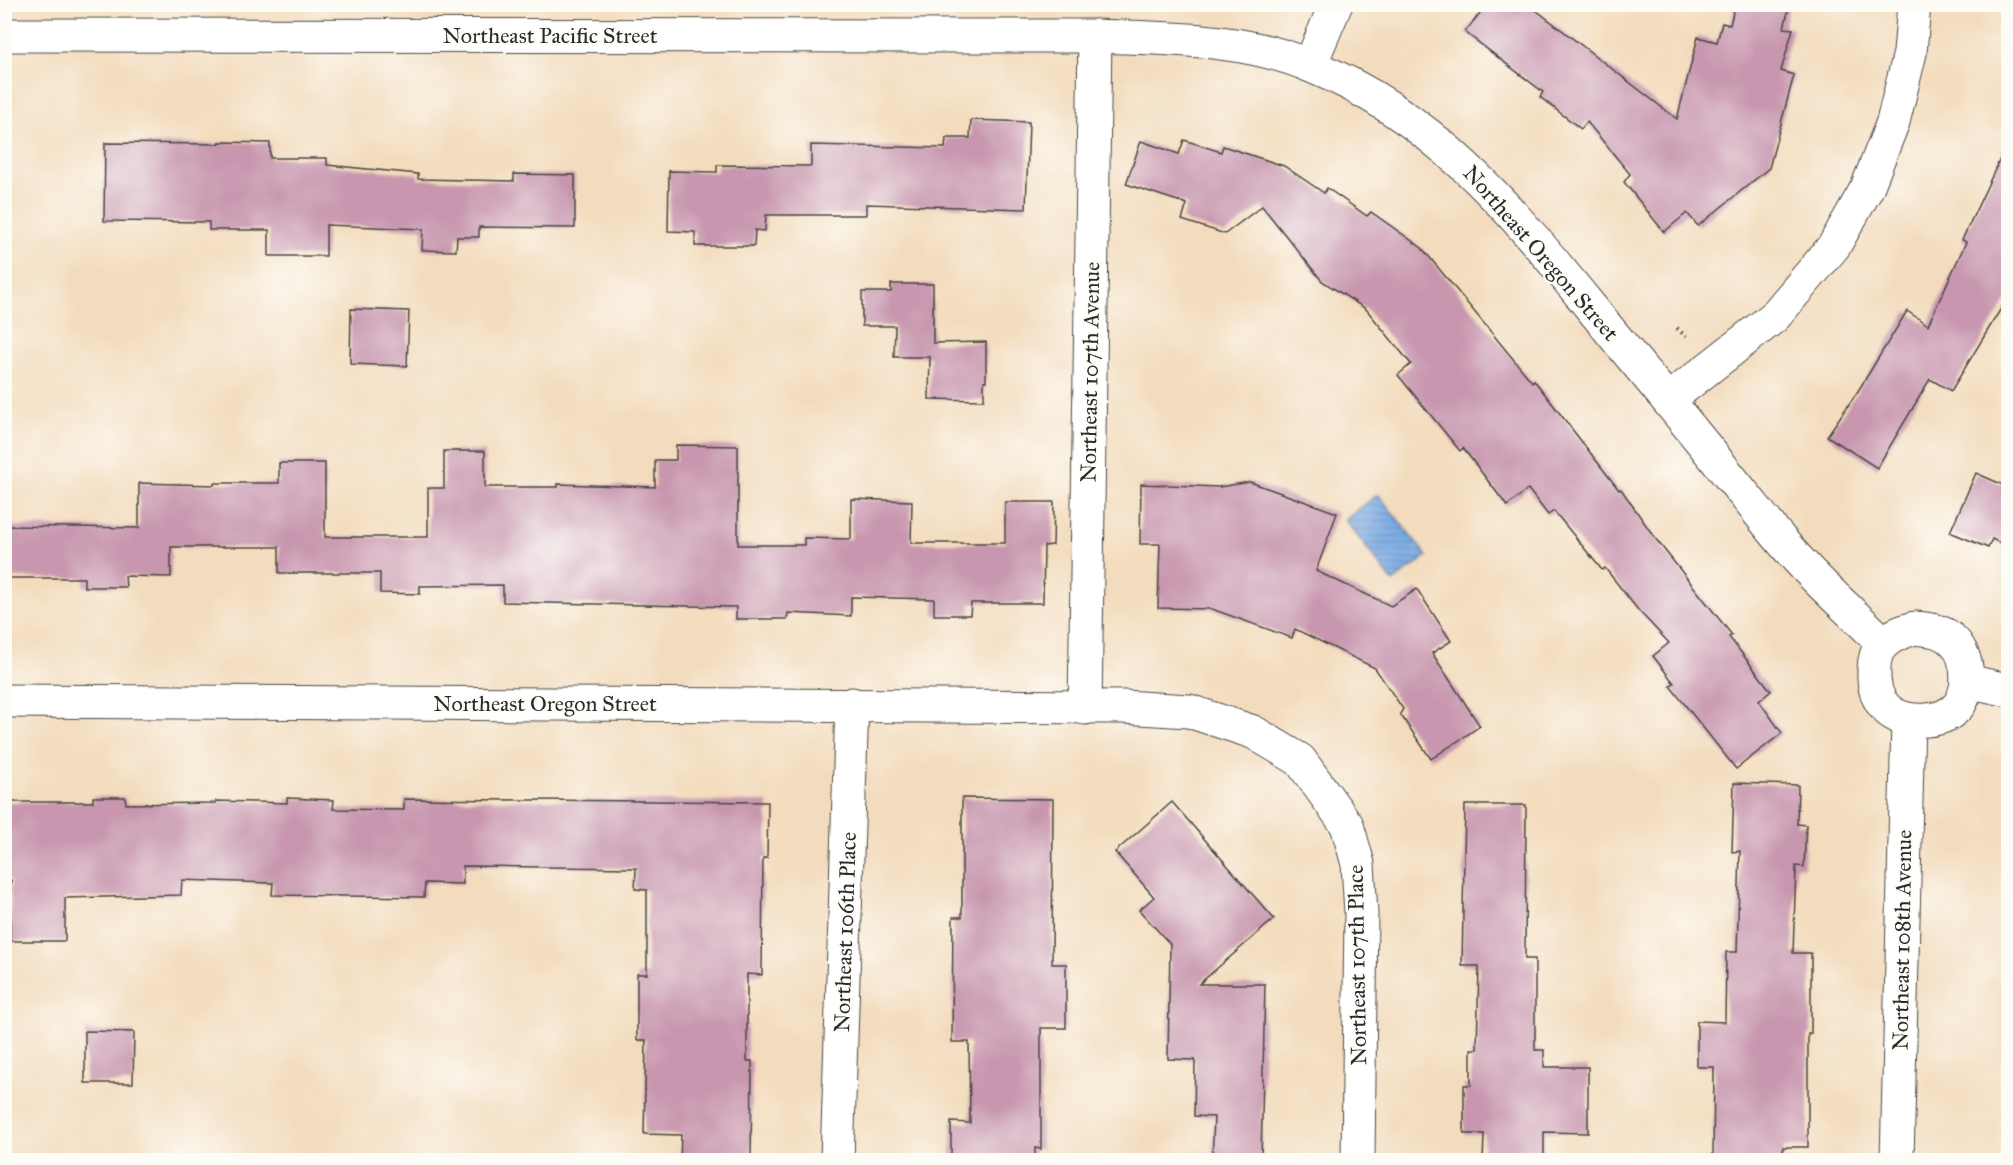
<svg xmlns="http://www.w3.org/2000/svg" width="2013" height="1165" font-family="'IM FELL Great Primer',serif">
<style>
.water{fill:url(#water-rules);stroke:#516a86;stroke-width:1.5}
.building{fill:#c897af}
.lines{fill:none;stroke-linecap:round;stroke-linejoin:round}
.street-casing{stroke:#494641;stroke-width:35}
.path{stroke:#494641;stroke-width:4;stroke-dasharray:1.5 4.5;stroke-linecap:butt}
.street{stroke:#fff;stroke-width:33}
.labels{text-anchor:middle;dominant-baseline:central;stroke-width:4.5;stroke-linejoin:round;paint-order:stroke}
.street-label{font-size:22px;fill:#2b2b2b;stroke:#fdfcf7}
</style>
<defs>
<pattern id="water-rules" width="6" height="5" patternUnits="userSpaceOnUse" patternTransform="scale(1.5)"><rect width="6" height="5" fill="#77a8e2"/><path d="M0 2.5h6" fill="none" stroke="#6289b7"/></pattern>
</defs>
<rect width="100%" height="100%" fill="#fdfcf7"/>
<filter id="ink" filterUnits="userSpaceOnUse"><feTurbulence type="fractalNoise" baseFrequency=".0167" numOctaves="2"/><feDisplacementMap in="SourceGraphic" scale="12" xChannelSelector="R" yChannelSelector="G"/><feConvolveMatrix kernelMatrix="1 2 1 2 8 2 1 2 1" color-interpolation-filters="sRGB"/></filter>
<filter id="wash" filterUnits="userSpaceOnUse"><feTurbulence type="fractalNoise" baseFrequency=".008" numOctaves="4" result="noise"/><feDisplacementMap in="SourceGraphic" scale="24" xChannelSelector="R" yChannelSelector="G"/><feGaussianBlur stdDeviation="1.35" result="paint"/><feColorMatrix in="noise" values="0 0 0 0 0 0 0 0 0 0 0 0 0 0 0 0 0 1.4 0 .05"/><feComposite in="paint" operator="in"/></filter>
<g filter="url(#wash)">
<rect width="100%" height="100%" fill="#f3dcbd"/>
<path class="water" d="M 1378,494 L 1427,556 L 1393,582 L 1345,520 Z"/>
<g id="blocks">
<g class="building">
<path d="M 1487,4 L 1528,4 L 1677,119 L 1698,37 L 1717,42 L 1722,23 L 1730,25 L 1735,4 L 1790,4 L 1784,28 L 1793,29 L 1781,71 L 1794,75 L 1769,168 L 1698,226 L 1687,213 L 1664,232 L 1624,182 L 1630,174 L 1587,122 L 1581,129 L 1540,97 L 1543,92 L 1465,32 Z"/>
<path d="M 971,120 L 1029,122 L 1026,209 L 866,204 L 866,215 L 766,215 L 765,231 L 755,230 L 754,246 L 695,246 L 695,232 L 668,231 L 669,171 L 717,172 L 717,165 L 811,166 L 811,145 L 945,148 L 946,138 L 970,138 Z"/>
<path d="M 1184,140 L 1221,152 L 1223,146 L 1284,166 L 1324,193 L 1327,188 L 1367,216 L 1371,212 L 1422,248 L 1532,382 L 1534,380 L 1619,490 L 1621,489 L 1655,538 L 1732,635 L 1729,637 L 1771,691 L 1759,701 L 1782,733 L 1736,769 L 1670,686 L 1674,683 L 1653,656 L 1669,643 L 1638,610 L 1605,568 L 1602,570 L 1554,511 L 1548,515 L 1528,489 L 1507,506 L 1463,448 L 1460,451 L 1398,375 L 1411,364 L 1366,309 L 1322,281 L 1262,206 L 1225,234 L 1182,220 L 1187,204 L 1126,184 L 1141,141 L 1179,154 Z"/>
<path d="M 219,142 L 270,143 L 270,158 L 327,158 L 327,165 L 418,174 L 418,179 L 514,181 L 514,174 L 575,175 L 575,228 L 479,227 L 479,237 L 457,237 L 456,251 L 422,250 L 423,229 L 326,225 L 326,256 L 269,256 L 269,230 L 209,230 L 209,222 L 104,221 L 105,143 L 219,144 Z"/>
<path d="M 2008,142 L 2008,297 L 1951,391 L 1930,379 L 1877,468 L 1827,436 L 1858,391 L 1907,311 L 1928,325 L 1966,242 L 1962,240 Z"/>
<path d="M 891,284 L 933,284 L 933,343 L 986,342 L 986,381 L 984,381 L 984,400 L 929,399 L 930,357 L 894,357 L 895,326 L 862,326 L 862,292 L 891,292 Z"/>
<path d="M 351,309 L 409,311 L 407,366 L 350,364 Z"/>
<path d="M 676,445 L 738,446 L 738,545 L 804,545 L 804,538 L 851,539 L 851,499 L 912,501 L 911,543 L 1005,543 L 1005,502 L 1054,502 L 1053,545 L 1044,546 L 1043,603 L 971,603 L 970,615 L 934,615 L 934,599 L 851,597 L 851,616 L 788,613 L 787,619 L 736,619 L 736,607 L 503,602 L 503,585 L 420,586 L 420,594 L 380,593 L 380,573 L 279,573 L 279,547 L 171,547 L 171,577 L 125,576 L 126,587 L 84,587 L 84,578 L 4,578 L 4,526 L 139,528 L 139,483 L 214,485 L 214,483 L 279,483 L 279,463 L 325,463 L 325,537 L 428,537 L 428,488 L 444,488 L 444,451 L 485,451 L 485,487 L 558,487 L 558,484 L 655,487 L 655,460 L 676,460 Z"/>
<path d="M 1976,473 L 2008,487 L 2008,547 L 1992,539 L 1988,548 L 1950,532 Z"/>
<path d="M 1250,482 L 1337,513 L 1316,571 L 1391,606 L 1417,589 L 1451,641 L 1432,653 L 1480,726 L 1431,759 L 1400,714 L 1403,709 L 1375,668 L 1295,629 L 1292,638 L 1212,609 L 1158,608 L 1160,544 L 1140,544 L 1141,484 L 1219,487 Z"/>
<path d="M 1734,783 L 1798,785 L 1797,824 L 1806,825 L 1804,867 L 1796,866 L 1793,953 L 1811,953 L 1811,1034 L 1808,1034 L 1808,1147 L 1783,1147 L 1783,1161 L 1713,1161 L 1714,1067 L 1697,1067 L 1697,1021 L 1725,1022 L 1726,952 L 1737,952 L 1740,851 L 1732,852 Z"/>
<path d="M 93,797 L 125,797 L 126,804 L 216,803 L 216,801 L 287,803 L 287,798 L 334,800 L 333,809 L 404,810 L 404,799 L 768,802 L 767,858 L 763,858 L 762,975 L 747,974 L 747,1061 L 752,1061 L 751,1161 L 680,1161 L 681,1135 L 644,1134 L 646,1040 L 637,1040 L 637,974 L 647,974 L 647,890 L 635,889 L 636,868 L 463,866 L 463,884 L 425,883 L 424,897 L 272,895 L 273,883 L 182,880 L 181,895 L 65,898 L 65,941 L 10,941 L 11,880 L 4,880 L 4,802 L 93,802 Z"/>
<path d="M 962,798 L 1053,799 L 1052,964 L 1066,964 L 1066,1028 L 1041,1028 L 1041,1149 L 1035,1148 L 1035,1161 L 951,1161 L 951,1122 L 970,1123 L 969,1042 L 952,1042 L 953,917 L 962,917 Z"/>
<path d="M 1172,802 L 1274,919 L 1199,984 L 1265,984 L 1261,1161 L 1212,1161 L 1214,1117 L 1194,1116 L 1195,1060 L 1168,1059 L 1170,944 L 1139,910 L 1154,897 L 1115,852 Z"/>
<path d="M 1465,805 L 1526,805 L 1525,959 L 1535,959 L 1535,1050 L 1544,1050 L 1544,1067 L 1588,1067 L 1588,1133 L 1544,1132 L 1544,1161 L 1483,1161 L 1484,1134 L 1464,1134 L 1464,1085 L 1471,1085 L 1471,1049 L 1477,1049 L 1479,966 L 1462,966 Z"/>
<path d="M 85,1031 L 134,1032 L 133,1083 L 85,1083 Z"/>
</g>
</g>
</g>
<g filter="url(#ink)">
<use href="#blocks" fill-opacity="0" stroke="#494641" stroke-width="1.5"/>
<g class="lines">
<g class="street-casing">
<g id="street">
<path d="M 4,35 L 1095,36 C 1168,39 1242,37 1311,66 C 1452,123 1531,236 1625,349 C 1662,393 1698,437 1734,482 C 1754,506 1773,532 1794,555 C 1821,586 1854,614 1883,643"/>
<path d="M 1310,65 L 1336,4"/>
<path d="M 1668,400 L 1774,317 L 1834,246 L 1867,188 L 1893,122 L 1910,53 L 1914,4"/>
<path d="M 1915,628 C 1926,629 1937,630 1946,635 C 1968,648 1973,685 1959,705 C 1951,715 1940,719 1927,720 C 1892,723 1872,704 1874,669 C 1874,660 1877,650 1883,644 C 1891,635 1904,631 1915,628 Z"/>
<path d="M 1967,681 L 2008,690"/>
<path d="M 4,701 L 1123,707 L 1189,711 L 1253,732 L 1300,760 L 1347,825 L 1358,864 L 1361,913 L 1358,1160"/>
<path d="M 1085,708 L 1095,36"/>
<path d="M 837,1160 L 852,704"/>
<path d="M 1897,1160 L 1908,720"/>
</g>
</g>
<g class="path">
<path d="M 1281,4 L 1290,9"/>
<path d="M 1677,328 L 1686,337"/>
</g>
<use href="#street" class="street"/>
</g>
</g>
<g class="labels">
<g class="street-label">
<text x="550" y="35">Northeast Pacific Street</text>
<text transform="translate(1541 253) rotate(49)">Northeast Oregon Street</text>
<text transform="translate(1090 372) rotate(-89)">Northeast 107th Avenue</text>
<text x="545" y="703">Northeast Oregon Street</text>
<text transform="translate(845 932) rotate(-88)">Northeast 106th Place</text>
<text transform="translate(1902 940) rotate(-89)">Northeast 108th Avenue</text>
<text transform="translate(1357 965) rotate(-91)">Northeast 107th Place</text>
</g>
</g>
<rect width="2013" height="1165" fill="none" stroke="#fdfcf7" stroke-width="24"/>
</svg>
